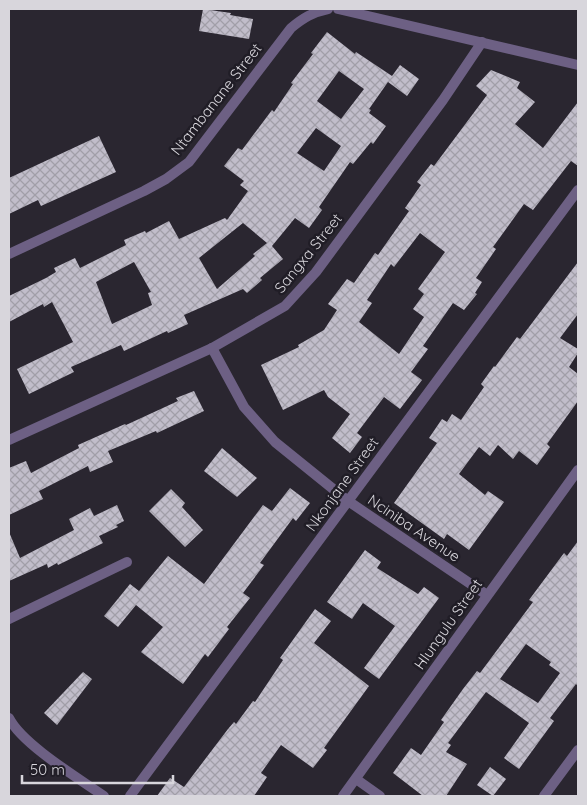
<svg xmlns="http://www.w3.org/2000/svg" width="587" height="805" font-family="Quicksand,sans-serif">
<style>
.building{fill:url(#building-cross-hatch);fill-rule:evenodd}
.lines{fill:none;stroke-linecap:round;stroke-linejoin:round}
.street{stroke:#6d6084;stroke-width:10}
.labels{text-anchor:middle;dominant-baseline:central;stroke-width:5;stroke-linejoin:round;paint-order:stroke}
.street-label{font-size:15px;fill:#d8d6dc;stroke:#201d26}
</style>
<defs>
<pattern id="building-cross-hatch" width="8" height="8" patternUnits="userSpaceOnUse" patternTransform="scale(1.25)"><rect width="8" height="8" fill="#c1bdca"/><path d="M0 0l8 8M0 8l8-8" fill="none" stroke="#a19ea8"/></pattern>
</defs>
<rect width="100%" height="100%" fill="#2a2630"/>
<g class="building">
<path d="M 203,9 L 231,13 L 230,15 L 253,19 L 249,39 L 199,31 Z"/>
<path d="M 327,32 L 355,54 L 356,52 L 392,76 L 400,65 L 419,79 L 407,96 L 388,82 L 369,109 L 371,110 L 369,113 L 386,126 L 373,144 L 371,142 L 353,164 L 350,162 L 319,207 L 322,210 L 309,228 L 295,218 L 272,246 L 283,259 L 260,278 L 262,280 L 247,293 L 243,289 L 184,315 L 188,324 L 168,333 L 167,331 L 124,351 L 121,345 L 71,367 L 74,372 L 29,394 L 17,369 L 73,342 L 52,302 L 44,307 L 43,304 L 9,322 L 9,296 L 46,278 L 56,272 L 54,268 L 75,258 L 80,268 L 126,245 L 124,240 L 145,231 L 146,233 L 169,221 L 179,239 L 225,218 L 227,220 L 248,191 L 240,185 L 244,181 L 224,166 L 238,148 L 242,150 L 272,110 L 274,112 L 293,84 L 291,83 L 313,54 L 311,53 ZM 339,71 L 364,89 L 341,119 L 317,101 ZM 316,128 L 341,146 L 324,171 L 297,153 ZM 243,223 L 267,243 L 253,254 L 255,256 L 217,289 L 199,258 ZM 134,262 L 151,292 L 148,293 L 152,305 L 112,324 L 96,282 Z"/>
<path d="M 491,70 L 520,82 L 517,88 L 535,102 L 515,124 L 543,148 L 578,102 L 578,166 L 571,161 L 533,210 L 524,204 L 493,247 L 496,249 L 476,278 L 482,282 L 475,293 L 477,294 L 464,310 L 453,303 L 423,346 L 428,349 L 411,372 L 422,380 L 400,409 L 384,397 L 357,433 L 362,437 L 350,453 L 332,438 L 350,414 L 328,397 L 324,390 L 283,410 L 261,365 L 299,347 L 298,345 L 324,330 L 337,310 L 328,304 L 347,279 L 354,283 L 375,253 L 378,255 L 409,211 L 405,208 L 421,185 L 417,182 L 431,164 L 434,166 L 487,95 L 476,86 ZM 420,233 L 445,252 L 418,289 L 424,294 L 413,309 L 424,317 L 399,354 L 359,322 L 372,303 L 367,300 L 391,264 L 394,267 Z"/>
<path d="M 99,136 L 116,172 L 41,206 L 38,200 L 9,214 L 9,178 Z"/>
<path d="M 578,262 L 578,314 L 560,338 L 578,349 L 578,353 L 569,367 L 578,374 L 578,401 L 547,444 L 550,447 L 537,465 L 519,451 L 513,459 L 498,445 L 490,456 L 479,447 L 459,474 L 485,495 L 488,491 L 504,502 L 469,550 L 447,534 L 444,539 L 394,503 L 437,443 L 429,438 L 442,419 L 447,422 L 452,414 L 461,420 L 484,387 L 481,384 L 494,366 L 495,367 L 517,337 L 520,339 Z"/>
<path d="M 194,391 L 204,411 L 157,433 L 156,431 L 108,451 L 113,462 L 90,472 L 88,466 L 39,491 L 43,499 L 9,515 L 9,468 L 26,461 L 31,473 L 79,448 L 78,445 L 125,424 L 126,425 L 178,401 L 176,398 Z"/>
<path d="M 222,448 L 257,478 L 237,497 L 204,471 Z"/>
<path d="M 290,488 L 310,503 L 296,521 L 293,518 L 260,563 L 264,565 L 243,593 L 250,598 L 227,627 L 229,629 L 208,657 L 205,654 L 183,684 L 141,652 L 163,627 L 136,605 L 118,627 L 104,616 L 130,584 L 139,591 L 168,556 L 204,584 L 263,505 L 272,511 Z"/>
<path d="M 171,489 L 185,503 L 182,507 L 203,530 L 185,547 L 149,511 Z"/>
<path d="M 117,505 L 124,521 L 116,525 L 118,527 L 99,536 L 103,543 L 58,565 L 57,563 L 48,568 L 47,564 L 9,581 L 9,532 L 20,558 L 74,530 L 69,519 L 90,508 L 94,516 Z"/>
<path d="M 578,541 L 578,686 L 576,684 L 550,718 L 554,721 L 519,769 L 504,758 L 529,723 L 486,692 L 448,743 L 451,745 L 446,752 L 467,764 L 446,796 L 423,796 L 393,773 L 411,748 L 421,755 L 444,722 L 441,720 L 463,689 L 477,671 L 480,673 L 533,602 L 529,600 L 564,553 L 567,556 ZM 526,644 L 551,662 L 549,665 L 560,673 L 538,703 L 500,679 Z"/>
<path d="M 365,550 L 381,562 L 377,568 L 418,594 L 424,587 L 439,598 L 379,679 L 364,668 L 395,626 L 363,603 L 352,619 L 327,602 Z"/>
<path d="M 315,609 L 331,621 L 314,643 L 369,686 L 324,748 L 327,750 L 313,768 L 281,745 L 261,773 L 267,777 L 254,796 L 157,796 L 170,778 L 184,787 L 228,729 L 234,722 L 236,724 L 253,701 L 255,702 L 283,660 L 280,658 Z"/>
<path d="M 83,672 L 92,679 L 57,725 L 44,713 Z"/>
<path d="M 490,767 L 506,779 L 493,796 L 477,785 Z"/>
</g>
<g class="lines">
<g class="street">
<path d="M 338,9 L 578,65"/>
<path d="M 9,254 L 144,191 L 166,179 L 189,162 L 291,28 C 303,18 313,12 328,9"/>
<path d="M 212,348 L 244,407 L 275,442 L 348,501 L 487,595"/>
<path d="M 9,440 L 212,348 L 285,306 L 316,272 L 443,100 L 482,42"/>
<path d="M 9,619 L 127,562"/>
<path d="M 9,718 C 22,744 78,778 104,796"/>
<path d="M 356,779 L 380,796"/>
<path d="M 130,796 L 578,190"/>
<path d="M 343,796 L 578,470"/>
<path d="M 544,796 L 578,750"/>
</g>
</g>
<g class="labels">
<g class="street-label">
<text transform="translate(216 99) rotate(-52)">Ntambanane Street</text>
<text transform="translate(308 253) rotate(-51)">Sangxa Street</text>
<text transform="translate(342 484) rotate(-54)">Nkonjane Street</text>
<text transform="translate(414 528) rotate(34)">Nciniba Avenue</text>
<text transform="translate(448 624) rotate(-55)">Hlungulu Street</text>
</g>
</g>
<rect width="587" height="805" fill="none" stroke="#d8d6dc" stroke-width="20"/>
<path d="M22 775v8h151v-8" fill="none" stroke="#d8d6dc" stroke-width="2.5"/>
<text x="30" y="775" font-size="15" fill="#d8d6dc" stroke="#201d26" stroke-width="4" paint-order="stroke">50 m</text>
</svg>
